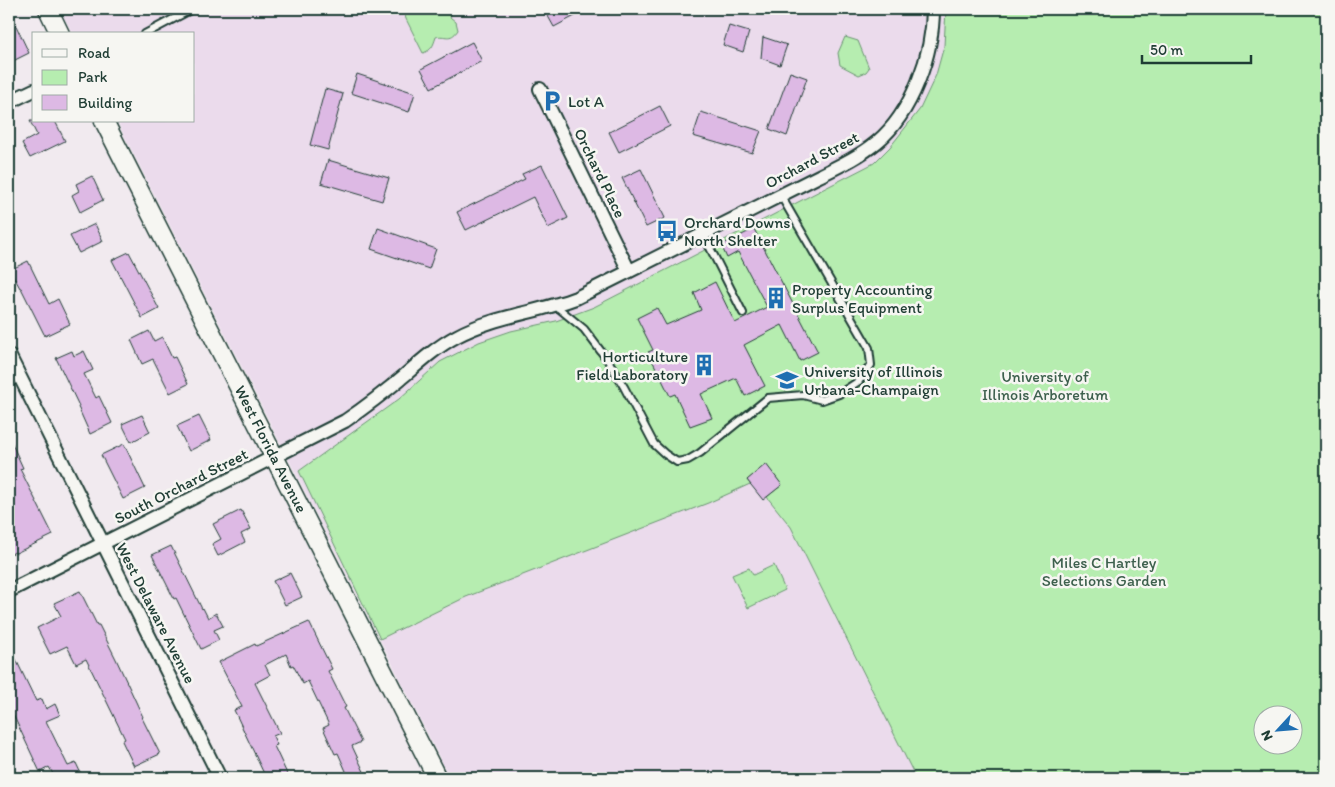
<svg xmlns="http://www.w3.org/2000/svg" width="1335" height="787" font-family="Itim,sans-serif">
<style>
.built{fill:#ebdbec;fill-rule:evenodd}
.green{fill:#b6edb0;stroke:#6a9572;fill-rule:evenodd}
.building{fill:#ddb9e4;stroke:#1f3d34}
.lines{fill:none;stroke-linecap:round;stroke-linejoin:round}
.lane-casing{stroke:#1f3d34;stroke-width:10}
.street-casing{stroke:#1f3d34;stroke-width:16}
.secondary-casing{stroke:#1f3d34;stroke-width:21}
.lane{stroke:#f6f6f2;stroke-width:6}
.street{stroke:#f6f6f2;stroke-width:12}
.secondary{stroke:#f6f6f2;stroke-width:18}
.labels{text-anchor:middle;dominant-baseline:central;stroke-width:5;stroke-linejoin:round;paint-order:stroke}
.poi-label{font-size:16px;fill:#1f3d34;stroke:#f6f6f2;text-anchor:start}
.street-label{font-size:16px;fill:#1f3d34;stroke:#f6f6f2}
.park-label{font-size:16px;fill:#3d604d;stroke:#f6f6f2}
</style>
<rect width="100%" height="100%" fill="#f1eaef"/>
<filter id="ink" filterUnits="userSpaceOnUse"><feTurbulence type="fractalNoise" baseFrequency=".02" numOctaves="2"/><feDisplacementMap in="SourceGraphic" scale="10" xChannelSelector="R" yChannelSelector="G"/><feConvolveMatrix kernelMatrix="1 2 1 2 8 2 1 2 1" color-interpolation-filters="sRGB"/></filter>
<g filter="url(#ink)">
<path class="built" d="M 60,9 L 1326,9 L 1326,778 L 450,778 L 380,639 L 117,121 L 194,121 L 194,34 L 73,34 ZM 1262,714 L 1292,714 L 1292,744 L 1262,744 Z"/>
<g class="green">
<path d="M 403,9 L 453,9 L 450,17 L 456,22 L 458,30 C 450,42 445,34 436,37 C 433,46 432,50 423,53 L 406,19 Z"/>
<path d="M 946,9 L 1326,9 L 1326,778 L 915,778 L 915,776 L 791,527 L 767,497 L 782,485 L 766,465 L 747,480 L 750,484 L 708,503 L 466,597 L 380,639 L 299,471 L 399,399 L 440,362 L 479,342 L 511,331 L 556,321 L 594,307 L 874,163 L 890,147 L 920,109 L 936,75 L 944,46 ZM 1262,714 L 1292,714 L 1292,744 L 1262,744 Z"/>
<path d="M 845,37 L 858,41 L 869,68 L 866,72 L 859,75 L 840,65 L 838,53 Z"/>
<path d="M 774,565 L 785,590 L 748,608 L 732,575 L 749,568 L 753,575 Z"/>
</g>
<g class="building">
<path d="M 544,9 L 588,9 L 554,27 Z"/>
<path d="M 9,11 L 29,53 L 9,63 Z"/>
<path d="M 729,26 L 749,32 L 743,52 L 723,45 Z"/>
<path d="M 763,37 L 787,45 L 780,65 L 761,58 Z"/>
<path d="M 472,42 L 482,61 L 431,88 L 421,69 Z"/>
<path d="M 790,72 L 807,78 L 787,136 L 769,129 Z"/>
<path d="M 357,74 L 415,93 L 409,112 L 351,93 Z"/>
<path d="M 325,89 L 343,94 L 328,150 L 310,145 Z"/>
<path d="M 660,106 L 670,126 L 619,152 L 609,132 Z"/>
<path d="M 701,112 L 761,131 L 752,153 L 693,136 Z"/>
<path d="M 30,121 L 55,121 L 65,141 L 30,158 L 22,143 L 37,135 Z"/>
<path d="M 328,160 L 389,178 L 382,201 L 321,183 Z"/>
<path d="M 542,165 L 568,218 L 548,228 L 533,197 L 466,230 L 457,212 L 525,179 L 522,174 Z"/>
<path d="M 641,169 L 665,218 L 646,227 L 622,178 Z"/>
<path d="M 92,176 L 103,200 L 80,212 L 72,195 L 79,191 L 76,184 Z"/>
<path d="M 95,224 L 103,241 L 79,253 L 70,236 Z"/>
<path d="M 378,228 L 436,249 L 429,269 L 371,249 Z"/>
<path d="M 754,229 L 818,352 L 800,361 L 782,325 L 744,345 L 765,386 L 745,396 L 736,378 L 701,394 L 712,418 L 690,426 L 675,394 L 670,396 L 648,352 L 653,350 L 637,318 L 657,308 L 666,325 L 701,310 L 694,293 L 715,282 L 735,323 L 767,307 L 738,252 L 727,258 L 721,245 Z"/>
<path d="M 129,252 L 159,309 L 142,318 L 112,260 Z"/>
<path d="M 28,261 L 49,304 L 58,299 L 70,324 L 45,336 L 21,288 L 20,288 L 10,270 Z"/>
<path d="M 149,331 L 154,341 L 162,337 L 172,358 L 175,357 L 188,384 L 170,393 L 153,359 L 142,364 L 131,340 Z"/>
<path d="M 72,351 L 74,356 L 84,351 L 93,370 L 84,374 L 96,398 L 99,396 L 112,423 L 90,434 L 78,407 L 79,406 L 56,358 Z"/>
<path d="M 142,415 L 150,432 L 131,442 L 122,424 Z"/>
<path d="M 199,416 L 211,440 L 189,451 L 177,426 Z"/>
<path d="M 9,437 L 23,468 L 20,469 L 53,535 L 16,553 L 15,552 L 9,555 Z"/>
<path d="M 124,444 L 145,488 L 123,499 L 101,455 Z"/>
<path d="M 766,464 L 782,485 L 763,500 L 747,480 Z"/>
<path d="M 241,510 L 251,529 L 241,534 L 245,542 L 218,556 L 212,544 L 221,539 L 213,524 Z"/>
<path d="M 171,546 L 202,609 L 203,608 L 208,618 L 216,613 L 223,626 L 214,630 L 219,640 L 201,649 L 176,598 L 174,599 L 152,555 Z"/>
<path d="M 290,573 L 302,597 L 285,605 L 273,581 Z"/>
<path d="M 80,591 L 97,625 L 99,625 L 116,659 L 143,717 L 142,718 L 160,754 L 134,766 L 122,741 L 125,739 L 86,659 L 76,664 L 67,646 L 50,654 L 37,628 L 61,616 L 54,603 Z"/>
<path d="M 309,622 L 332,669 L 328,671 L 346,707 L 344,708 L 361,742 L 352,746 L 367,778 L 349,778 L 338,753 L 335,754 L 323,728 L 329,725 L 308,681 L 303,684 L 293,665 L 291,666 L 286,654 L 265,665 L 270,675 L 255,683 L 280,733 L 273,736 L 277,745 L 274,746 L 289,778 L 266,778 L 234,710 L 242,707 L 219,662 L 255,644 L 256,646 Z"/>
<path d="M 9,645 L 36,701 L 42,699 L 46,709 L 55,704 L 60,715 L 46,721 L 68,766 L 76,763 L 83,778 L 44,778 L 53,774 L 49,767 L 40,772 L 9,706 Z"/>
</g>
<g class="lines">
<g class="lane-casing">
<g id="lane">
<path d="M 145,34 L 192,9"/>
<path d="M 703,234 L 743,313"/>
<path d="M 556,306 L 584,329 L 609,362 L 624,387 L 654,444 L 665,454 L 677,462 L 688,460 L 700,453 L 768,398 L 803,395 L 822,400 L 839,394 L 859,381 L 871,365 L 869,348 L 781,196"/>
</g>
</g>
<g class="street-casing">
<g id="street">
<path d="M 540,89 L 629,271"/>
<path d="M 9,102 L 34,90"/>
<path d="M 9,355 L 220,778"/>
<path d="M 9,591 L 345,421 C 367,406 385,392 405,375 C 421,361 438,346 457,336 C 494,316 537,313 576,298 L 817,177 C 837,167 859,157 877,142 C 912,113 933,54 933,9"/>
</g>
</g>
<g class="secondary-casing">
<g id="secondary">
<path d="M 48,9 L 60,34"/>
<path d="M 104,121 L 437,778"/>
</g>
</g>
<use href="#lane" class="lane"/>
<use href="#street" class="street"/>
<use href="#secondary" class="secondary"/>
</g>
</g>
<defs>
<g id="parking-bare" transform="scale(1.725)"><path d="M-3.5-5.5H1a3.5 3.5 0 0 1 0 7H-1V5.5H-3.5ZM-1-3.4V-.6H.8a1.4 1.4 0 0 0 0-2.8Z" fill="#1f6fb2" stroke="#f6f6f2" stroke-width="2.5" paint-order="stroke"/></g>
<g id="bus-bare" transform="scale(1.725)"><path d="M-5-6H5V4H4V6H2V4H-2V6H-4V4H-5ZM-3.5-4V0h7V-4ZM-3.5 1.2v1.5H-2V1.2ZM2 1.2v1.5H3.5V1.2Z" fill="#1f6fb2" stroke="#f6f6f2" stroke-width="2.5" paint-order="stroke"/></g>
<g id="building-bare" transform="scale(1.725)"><path d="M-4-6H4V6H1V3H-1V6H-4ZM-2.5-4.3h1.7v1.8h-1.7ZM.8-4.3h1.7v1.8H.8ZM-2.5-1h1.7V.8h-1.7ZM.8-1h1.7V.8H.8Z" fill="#1f6fb2" stroke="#f6f6f2" stroke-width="2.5" paint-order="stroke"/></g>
<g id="university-bare" transform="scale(1.725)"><path d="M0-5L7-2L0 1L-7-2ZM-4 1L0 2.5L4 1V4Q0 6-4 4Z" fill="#1f6fb2" stroke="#f6f6f2" stroke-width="2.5" paint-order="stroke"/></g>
</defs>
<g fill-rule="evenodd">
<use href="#parking-bare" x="552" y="101"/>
<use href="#bus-bare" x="667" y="231"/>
<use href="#building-bare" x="776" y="298"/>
<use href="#building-bare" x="704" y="365"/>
<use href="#university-bare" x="787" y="380"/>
</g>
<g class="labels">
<g class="poi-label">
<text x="568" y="101">Lot A</text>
<text x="684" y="222">Orchard Downs<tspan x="684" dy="18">North Shelter</tspan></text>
<text x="792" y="289">Property Accounting<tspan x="792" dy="18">Surplus Equipment</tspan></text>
<text x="688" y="356" text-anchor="end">Horticulture<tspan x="688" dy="18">Field Laboratory</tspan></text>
<text x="804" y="371">University of Illinois<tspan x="804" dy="18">Urbana-Champaign</tspan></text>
</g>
<g class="street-label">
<text transform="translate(812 160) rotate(-28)">Orchard Street</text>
<text transform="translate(600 173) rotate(64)">Orchard Place</text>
<text transform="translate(271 449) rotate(63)">West Florida Avenue</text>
<text transform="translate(181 486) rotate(-27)">South Orchard Street</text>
<text transform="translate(156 613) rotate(63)">West Delaware Avenue</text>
</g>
<g class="park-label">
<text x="1045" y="376">University of<tspan x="1045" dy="18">Illinois Arboretum</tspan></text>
<text x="1104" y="562">Miles C Hartley<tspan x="1104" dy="18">Selections Garden</tspan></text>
</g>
</g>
<rect width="1335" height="787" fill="none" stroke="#f6f6f2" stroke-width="30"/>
<rect x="15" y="15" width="1305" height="757" fill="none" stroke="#1f3d34" stroke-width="2" filter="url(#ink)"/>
<rect x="32" y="32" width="162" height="90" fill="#f6f6f2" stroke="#a0aca6"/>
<rect x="42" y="49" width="25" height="8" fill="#f6f6f2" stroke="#a0aca6"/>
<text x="78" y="58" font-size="15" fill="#1f3d34">Road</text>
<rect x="42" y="70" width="25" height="15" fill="#b6edb0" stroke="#a0aca6"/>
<text x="78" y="82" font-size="15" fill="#1f3d34">Park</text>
<rect x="42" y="95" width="25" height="15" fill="#ddb9e4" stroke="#a0aca6"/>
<text x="78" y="108" font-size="15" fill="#1f3d34">Building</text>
<g transform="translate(1278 730) rotate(244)"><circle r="24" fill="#f6f6f2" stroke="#a0aca6"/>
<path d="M0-4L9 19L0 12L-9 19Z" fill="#1f6fb2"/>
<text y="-8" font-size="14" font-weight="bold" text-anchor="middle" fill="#1f3d34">N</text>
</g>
<path d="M1142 55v8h109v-8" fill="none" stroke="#1f3d34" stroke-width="2.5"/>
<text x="1150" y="55" font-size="15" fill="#1f3d34" stroke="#f6f6f2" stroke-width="4" paint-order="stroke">50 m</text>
</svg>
